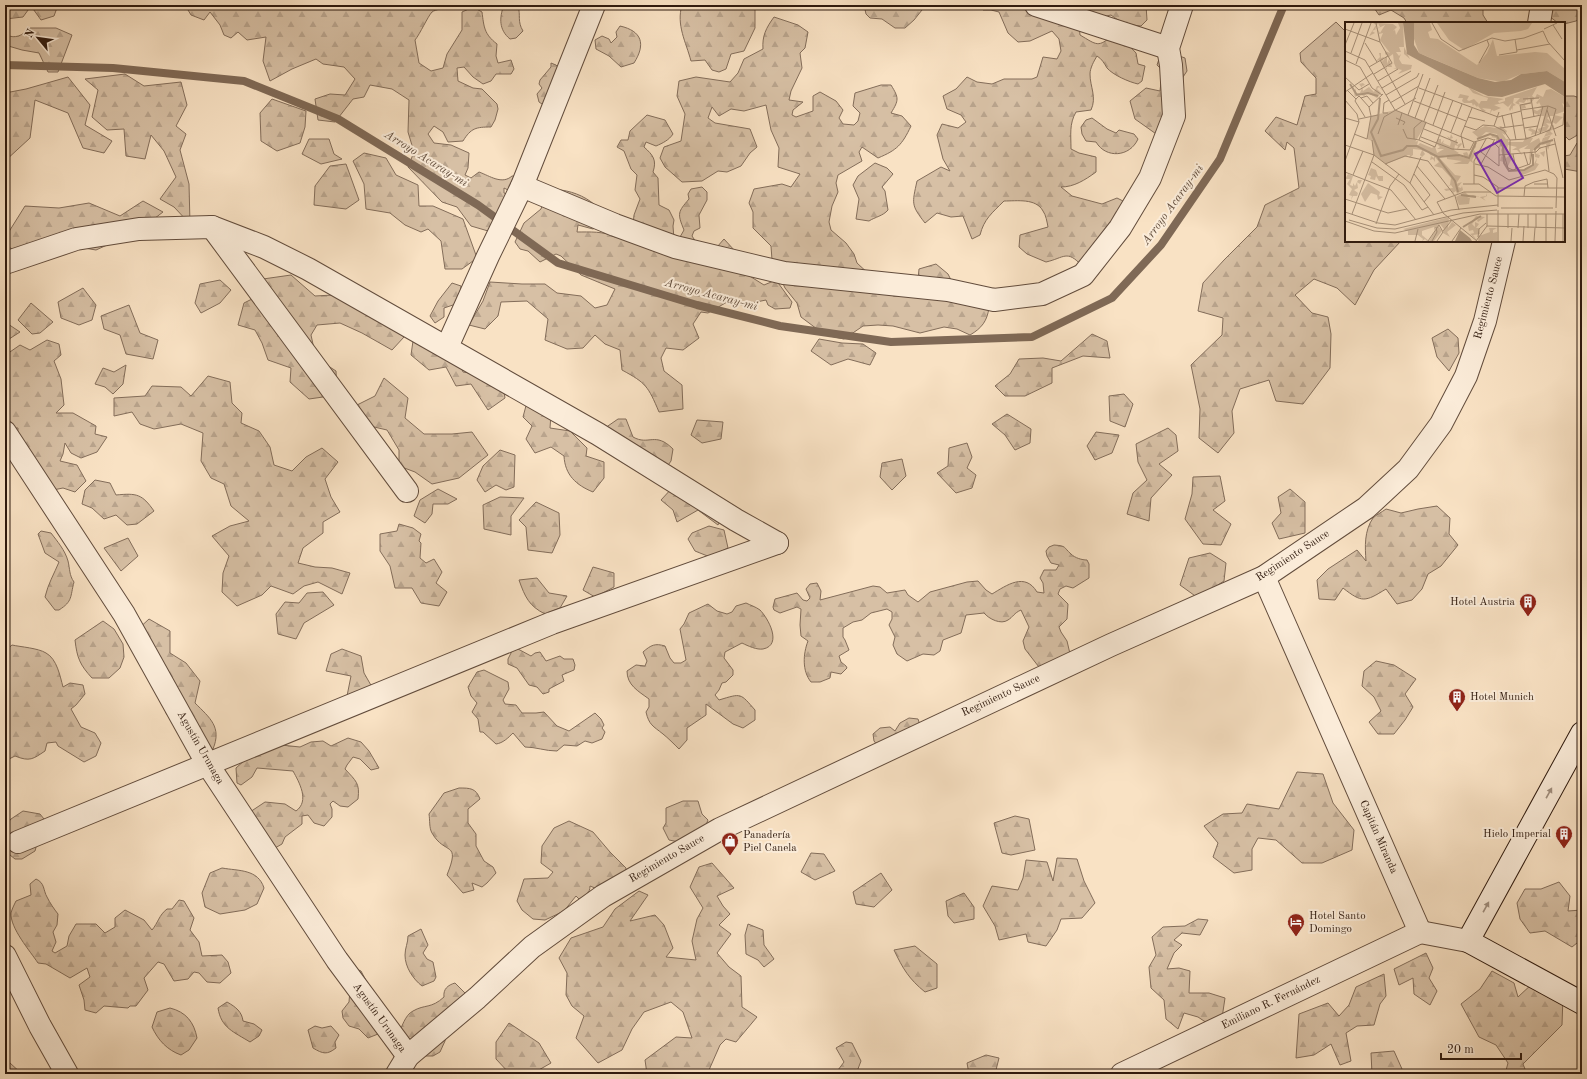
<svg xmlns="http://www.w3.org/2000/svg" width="1587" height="1079" font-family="'Old Standard TT',serif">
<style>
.forest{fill:url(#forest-firs);stroke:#836d5a}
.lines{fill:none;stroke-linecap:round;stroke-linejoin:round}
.stream{stroke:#7f6956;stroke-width:8}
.street-casing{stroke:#624c3c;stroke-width:24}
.secondary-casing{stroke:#2f1a0e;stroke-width:24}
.street{stroke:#fbecd9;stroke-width:22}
.secondary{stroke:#fbecd9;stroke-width:22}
.oneway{fill:#9f8e7e}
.labels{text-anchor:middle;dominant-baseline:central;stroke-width:4;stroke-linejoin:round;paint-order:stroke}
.street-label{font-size:11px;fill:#2f1a0e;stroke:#fbecd9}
.poi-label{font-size:11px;fill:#2f1a0e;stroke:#fbecd9;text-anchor:start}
.water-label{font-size:12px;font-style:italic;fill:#644f3e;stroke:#fbecd9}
.inset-river{fill:none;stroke:#b49e86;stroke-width:2}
.inset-road{fill:none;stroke:#a8927b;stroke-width:1}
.view{fill:#7b2cbf;fill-opacity:0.15;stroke:#7b2cbf;stroke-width:2}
.inset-edge{fill:none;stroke:#2f1a0e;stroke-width:2}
</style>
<defs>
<pattern id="forest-firs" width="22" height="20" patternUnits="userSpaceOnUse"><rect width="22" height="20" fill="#d7c0a5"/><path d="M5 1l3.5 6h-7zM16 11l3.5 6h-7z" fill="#b9a48d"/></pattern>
</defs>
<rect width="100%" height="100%" fill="#f9e2c4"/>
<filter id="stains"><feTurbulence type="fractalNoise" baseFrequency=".005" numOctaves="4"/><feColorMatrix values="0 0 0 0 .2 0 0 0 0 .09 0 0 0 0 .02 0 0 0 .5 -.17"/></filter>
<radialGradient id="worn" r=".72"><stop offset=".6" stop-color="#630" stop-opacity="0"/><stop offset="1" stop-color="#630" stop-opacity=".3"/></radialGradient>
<g class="forest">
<path d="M 5,5 L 58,5 L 54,16 L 41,20 L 31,6 L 23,17 L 5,19 Z"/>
<path d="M 185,5 L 446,5 C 442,10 436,9 432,12 C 428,16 420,34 415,40 L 419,63 L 431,71 L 443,68 L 447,54 L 462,30 L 462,12 L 473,7 L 482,12 C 484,27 484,34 497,44 L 496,56 L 498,63 L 511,60 L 514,69 L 511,74 L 496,74 L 491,81 L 483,84 L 473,77 L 464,67 L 457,68 L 458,81 L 473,88 L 482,89 L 497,104 L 498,109 L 495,120 L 491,127 C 476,127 471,128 463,141 L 448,142 L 443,132 L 434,126 L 428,134 L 434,143 L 451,145 L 469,153 L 468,168 L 465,175 L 471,178 L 479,172 C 490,176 502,185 512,176 L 518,176 L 508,190 L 504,188 L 504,193 L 510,195 L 495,233 L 471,226 L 457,207 L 442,202 L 408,167 L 414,152 L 408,132 L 409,100 L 392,89 L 370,85 L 364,97 L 353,99 L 335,122 L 318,120 L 315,99 L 330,94 L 345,95 L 355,79 L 344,67 L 323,64 L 316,59 L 292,69 L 270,81 L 263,61 L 266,37 L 247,40 L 238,32 L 231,38 L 224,35 L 220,25 L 210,12 L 204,20 L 191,15 Z"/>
<path d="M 504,5 L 518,6 C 521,16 517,21 523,31 L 516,38 L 510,39 C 499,30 499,18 504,5 Z"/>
<path d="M 682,5 L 755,5 L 755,28 L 744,51 L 731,54 L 726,69 L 719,72 L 712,70 L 705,60 L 691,61 C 686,42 676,25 682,5 Z"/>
<path d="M 864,5 L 926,5 L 914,20 L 905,28 L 895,28 L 882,19 L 870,18 L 866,14 Z"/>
<path d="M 979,5 L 1146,5 L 1147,20 L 1141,26 C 1129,25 1121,23 1111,15 L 1102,17 L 1078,15 L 1080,35 C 1097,45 1098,48 1113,35 L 1121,37 L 1136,53 L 1138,64 L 1145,66 L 1142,81 L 1138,84 C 1129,82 1113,75 1107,68 C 1104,63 1102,59 1097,56 C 1094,61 1090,68 1090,74 C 1090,87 1097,97 1091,110 L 1076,112 C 1069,124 1071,135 1071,149 L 1079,153 L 1096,157 L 1096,172 C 1085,180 1074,187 1061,187 L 1072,196 L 1102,204 L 1117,198 L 1125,202 L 1082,266 C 1067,249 1064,258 1046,262 L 1027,254 L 1019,247 L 1020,235 L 1048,227 C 1047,222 1046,215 1043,211 C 1036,198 1017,201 1004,201 C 992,213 984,219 980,235 L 972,239 L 963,216 L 951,217 L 937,213 L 925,223 C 911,205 912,204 917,181 L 941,167 L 950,171 L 943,159 L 937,135 L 942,124 L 958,128 L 966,122 L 961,115 L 947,109 L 943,96 L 956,89 L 967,77 L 977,82 L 992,84 L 1004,79 L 1032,79 L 1037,77 L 1043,57 L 1057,59 L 1061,51 L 1059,39 L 1052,31 L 1030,41 L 1018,42 L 1008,33 L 999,12 L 991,10 L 983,10 Z"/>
<path d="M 1372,5 L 1479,5 L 1483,10 L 1483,15 L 1488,23 L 1407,23 L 1404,18 L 1391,10 L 1379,15 Z"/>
<path d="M 1552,5 L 1582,5 L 1582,17 L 1576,21 L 1564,24 L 1564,23 L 1558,23 L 1549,16 Z"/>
<path d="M 774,17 L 798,25 L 808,32 L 805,48 L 800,53 L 802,68 L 791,91 L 789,100 L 803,102 L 793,110 L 792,115 L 796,117 L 813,111 L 813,96 L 820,92 L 836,101 L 843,110 L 839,118 L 843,124 L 854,125 L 858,121 L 860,113 L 853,106 L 855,93 L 881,85 L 891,85 C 899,98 899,100 891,113 L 902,116 L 911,126 C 902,145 897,150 878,158 L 862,147 L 859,152 L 862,161 L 838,175 L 836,183 L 838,192 L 832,206 L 829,222 L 831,230 L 846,243 L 854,254 L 857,263 L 870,275 L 880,289 L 894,296 L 911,295 L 918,280 L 919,269 L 936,264 L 948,274 L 951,280 L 989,308 C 987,321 982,328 970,335 L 957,329 L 944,327 L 920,333 L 893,326 L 878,325 L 863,326 L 844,339 L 825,335 L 801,317 L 797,303 L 785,288 L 772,260 L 771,246 L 753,228 L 753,212 L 749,203 L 754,189 L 782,184 L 791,187 L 800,174 L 778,167 L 779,148 L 771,130 L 766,105 L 744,111 L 731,109 L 719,116 L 712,107 L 708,118 L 715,123 L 750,129 L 757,147 L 750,153 L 741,166 L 727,172 L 718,171 L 702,181 L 682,182 L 665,167 L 660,158 L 664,147 L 681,141 L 685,114 L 677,96 L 679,81 L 696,77 L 730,82 L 738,73 L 744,59 L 763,49 C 762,36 766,28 774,17 Z"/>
<path d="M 1336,22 L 1346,32 L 1346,241 L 1401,241 L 1374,270 L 1355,305 L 1337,288 L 1314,279 L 1295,295 L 1312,313 L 1328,317 L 1331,334 L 1330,368 L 1303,404 L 1276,401 L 1269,380 L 1240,389 L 1232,411 L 1234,433 L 1218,453 L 1199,438 L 1200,409 L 1191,365 L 1222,335 L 1223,318 L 1198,311 L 1203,283 L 1224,260 L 1257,227 L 1265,205 L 1299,188 L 1294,148 L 1287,142 L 1285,150 L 1265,131 L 1276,117 L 1297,125 L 1305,96 L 1316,94 L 1316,78 L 1301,62 L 1300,53 Z"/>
<path d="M 620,26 C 642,31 646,44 634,63 L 621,67 L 609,56 L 596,49 L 595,40 L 602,36 L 609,39 L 611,43 L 617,37 L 616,32 Z"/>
<path d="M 30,28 L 56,28 L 72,35 L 58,72 L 48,72 L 39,53 L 22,50 L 5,45 L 5,34 C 15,40 23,35 30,28 Z"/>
<path d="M 1162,50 L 1185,58 L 1187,71 L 1183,77 L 1182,88 L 1159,136 L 1135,119 L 1130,101 L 1146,88 L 1160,91 L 1161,82 L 1165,73 L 1157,65 Z"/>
<path d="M 551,63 L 556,65 L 559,68 L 548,108 L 539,102 L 537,94 L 542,88 L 539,84 L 540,80 L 551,67 Z"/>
<path d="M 125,74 L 144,86 L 181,82 L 187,105 L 176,126 L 186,134 L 180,150 L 189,184 L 190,224 L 174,207 L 160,199 L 176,177 L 164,151 L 151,135 L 145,159 L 126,156 L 124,129 L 107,130 L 92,117 L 98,90 L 85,79 Z"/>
<path d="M 68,77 L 90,105 L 85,125 L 112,141 L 104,153 L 83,148 L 68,113 L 35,100 L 30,138 L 5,161 L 5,93 L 26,89 Z"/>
<path d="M 1564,96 L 1574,96 L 1582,99 L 1581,133 L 1569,140 L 1564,135 Z"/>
<path d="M 272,99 L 306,111 L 305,127 L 300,143 L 277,151 L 261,141 L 260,113 Z"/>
<path d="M 647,115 L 665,120 L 673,134 C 669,140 663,143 656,146 L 646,142 L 644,147 C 653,155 657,160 653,172 L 658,178 L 659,205 L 669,210 L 674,220 L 673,226 L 675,253 L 717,247 L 724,239 L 735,251 L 748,275 L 764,285 L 776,280 L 792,302 L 790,308 L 775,309 L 768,305 L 766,300 L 742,305 L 727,302 L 708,313 L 701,312 L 693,324 L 699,338 L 683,350 L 666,348 L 661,358 L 664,371 L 682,385 L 683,409 L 659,412 C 648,386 646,383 622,370 L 620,350 L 605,344 L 595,335 L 583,348 L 567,349 L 545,340 L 548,319 L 527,301 L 501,302 L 498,316 L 485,329 L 469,325 L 483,301 L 490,282 L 522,284 L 545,284 L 557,293 L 581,296 L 595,308 L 607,305 L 615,289 L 581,275 L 561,256 L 556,254 L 540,262 L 528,251 L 520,249 L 515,242 L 524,223 L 541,209 L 543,203 L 561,190 C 575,192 589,198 599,209 L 598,226 L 593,229 L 578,225 L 577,232 C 590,232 603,231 615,237 L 617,234 L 633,225 L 634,215 L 640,199 L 635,190 L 637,175 L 631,169 L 624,151 L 617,147 L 621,140 L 628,140 L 630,131 Z"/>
<path d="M 1092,118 L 1107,129 L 1116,133 L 1119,130 L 1134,134 L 1138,139 C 1130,157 1106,159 1096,142 L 1086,141 L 1082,134 L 1081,127 L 1086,120 Z"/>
<path d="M 309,139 L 329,139 L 334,154 L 342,159 L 321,164 L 302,154 Z"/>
<path d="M 1582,142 L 1582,172 L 1564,169 L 1564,156 L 1570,155 L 1577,143 Z"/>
<path d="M 364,153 L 386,158 L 396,175 L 418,185 L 419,206 L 433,206 L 463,219 L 477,258 L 462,269 L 445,269 L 441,241 L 428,229 L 421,232 L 405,225 L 390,213 L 366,209 L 364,184 L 353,161 Z"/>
<path d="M 875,163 L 887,168 L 893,174 L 882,187 L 885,191 L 888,210 C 883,216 875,217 869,221 L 856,219 L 859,199 L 853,185 L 858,176 Z"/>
<path d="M 346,164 L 359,200 L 346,209 L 314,205 L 315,186 L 330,166 Z"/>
<path d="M 702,187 L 707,192 L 707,200 L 699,215 L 700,228 L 694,231 L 692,236 L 696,242 L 680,237 L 684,230 C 677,213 678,212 689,199 L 688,194 L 691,189 Z"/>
<path d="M 143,201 L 163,212 L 138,231 L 96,250 L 66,245 L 23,255 L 5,245 L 5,238 L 25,206 L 59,208 L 89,203 L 120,216 Z"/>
<path d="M 291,275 L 315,296 L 333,295 L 384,322 L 404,337 L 392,350 L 362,333 L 340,323 L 317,325 L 311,335 L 316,358 L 336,371 L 337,395 L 309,399 L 290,382 L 291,368 L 268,360 L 262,343 L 255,330 L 238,325 L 244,303 L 258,296 L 263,279 Z"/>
<path d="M 220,280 L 231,290 L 220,303 L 201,313 L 195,303 L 200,284 Z"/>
<path d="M 452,283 L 461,286 L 459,303 L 444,308 L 444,317 L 435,323 L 430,316 L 438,301 Z"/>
<path d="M 83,288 L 96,305 L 92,320 L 79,325 L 61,318 L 58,302 Z"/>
<path d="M 31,303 L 53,322 L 40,333 L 32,334 L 18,320 Z"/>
<path d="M 129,305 L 140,333 L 158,340 L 153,359 L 126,354 L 120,335 L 104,329 L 101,316 Z"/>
<path d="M 5,322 L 20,332 L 6,341 L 7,354 L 20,345 L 30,350 L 47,340 L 59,344 L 61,355 L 54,361 L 61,379 L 64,405 L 56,413 L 73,413 L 96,426 L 95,434 L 107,437 L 97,452 L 81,458 L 71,453 L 65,443 L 63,454 L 60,461 L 77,465 L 86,481 L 75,492 L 63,488 L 53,490 L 17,444 L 18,428 L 5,428 Z"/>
<path d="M 1448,329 L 1458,338 L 1459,353 L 1449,371 L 1437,357 L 1432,338 Z"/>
<path d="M 1092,334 L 1107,341 L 1110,358 L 1083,356 L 1052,368 L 1052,383 L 1025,396 L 1005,396 L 995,386 L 1010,374 L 1019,359 L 1043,358 L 1061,361 Z"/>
<path d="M 819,339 L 842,343 L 863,344 L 876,353 L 870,365 L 848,359 L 831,365 L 811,351 Z"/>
<path d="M 413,341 L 457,357 L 463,372 L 484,375 L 503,386 L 505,398 L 488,410 L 471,384 L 456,386 L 446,367 L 429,370 L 411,355 Z"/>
<path d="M 126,365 L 123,384 L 113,394 L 105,387 L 95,384 L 103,368 L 114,372 Z"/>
<path d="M 208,376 L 230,382 L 232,403 L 242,413 L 241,423 L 259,431 L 270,447 L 274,465 L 292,471 L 306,457 L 322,448 L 338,462 L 325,479 L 331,497 L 340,512 L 323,522 L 323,533 L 303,548 L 298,563 L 315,567 L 332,568 L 350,573 L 342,594 L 318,582 L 304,586 L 293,594 L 271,586 L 262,595 L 237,606 L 222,592 L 223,573 L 229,556 L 212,536 L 230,526 L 249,521 L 231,506 L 224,484 L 211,478 L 201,461 L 203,433 L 181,424 L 154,429 L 140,424 L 132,412 L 114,416 L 114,398 L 145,396 L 152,386 L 181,387 L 191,396 Z"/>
<path d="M 384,378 L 408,398 L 405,418 L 424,434 L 452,434 L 472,432 L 488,455 L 459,478 L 432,484 L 415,472 L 399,466 L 399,450 L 387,430 L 370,426 L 355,406 L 375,396 Z"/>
<path d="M 1124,394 L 1133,404 L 1125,427 L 1110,421 L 1109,396 Z"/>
<path d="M 527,402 L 551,414 L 550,428 L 570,431 L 587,448 L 586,456 L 604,462 L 604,478 L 593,492 C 576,485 565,475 564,456 L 551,447 L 535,453 L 526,439 L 532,426 L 523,417 Z"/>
<path d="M 1007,414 L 1031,429 L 1030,443 L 1015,450 L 1005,435 L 992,424 Z"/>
<path d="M 618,419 L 626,419 L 633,437 C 649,446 655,431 673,449 L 671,461 L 659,478 L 605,428 Z"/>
<path d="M 697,420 L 723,422 L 721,439 L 702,443 L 691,435 Z"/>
<path d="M 1168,428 L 1176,435 L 1178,451 L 1159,464 L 1172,475 L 1151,498 L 1149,521 L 1127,514 L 1133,493 L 1147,480 L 1138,462 L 1136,444 Z"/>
<path d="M 1096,432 L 1119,435 L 1112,453 L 1095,460 L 1087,446 Z"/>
<path d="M 967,443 L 972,457 L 967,468 L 976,475 L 972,488 L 956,493 L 937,473 L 948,466 L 949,448 Z"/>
<path d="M 500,450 L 515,455 L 514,487 L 506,490 L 496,485 L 485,492 L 477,480 L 483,466 Z"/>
<path d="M 902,459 L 906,476 L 892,490 L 880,477 L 882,463 Z"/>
<path d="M 1220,476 L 1225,501 L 1213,510 L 1231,524 L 1221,545 L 1203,544 L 1185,519 L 1192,494 L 1193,477 Z"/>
<path d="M 95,480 L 110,483 L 116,495 C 137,493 142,494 154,511 L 137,524 L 127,525 L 116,515 L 104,519 L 92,508 L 82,504 L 85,490 Z"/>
<path d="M 673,487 L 725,512 L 718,525 L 698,510 L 677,522 L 673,510 L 661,500 Z"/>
<path d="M 438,489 L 457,499 L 448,504 L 433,504 L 432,514 L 425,523 L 414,516 L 420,500 Z"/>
<path d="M 1290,489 L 1305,502 L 1305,533 L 1279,539 L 1272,523 L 1281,513 L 1278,497 Z"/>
<path d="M 500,497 L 524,498 L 511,516 L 511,535 L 484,529 L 483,505 Z"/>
<path d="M 536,502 L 559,513 L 560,535 L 552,553 L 528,550 L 526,527 L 519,520 Z"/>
<path d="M 1437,506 L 1450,518 L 1449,534 L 1458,545 L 1441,566 L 1428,574 L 1422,589 L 1412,600 L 1397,604 L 1386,589 C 1365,602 1362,603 1343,588 L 1335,600 L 1319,599 L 1317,580 L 1328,569 L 1357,550 L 1366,561 C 1365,547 1364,531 1373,518 C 1376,515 1382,512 1386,509 L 1401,513 L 1418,509 Z"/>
<path d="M 399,524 L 413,528 L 421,534 L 419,541 L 421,543 L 420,558 L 426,563 L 434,559 L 442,572 L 436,583 L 447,592 L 439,606 L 421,603 L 412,588 L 395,588 L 390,566 L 380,551 L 380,534 L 397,531 Z"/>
<path d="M 709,526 L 724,530 L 728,548 L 710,557 L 695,551 L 688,539 L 692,533 Z"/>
<path d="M 41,531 L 51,533 C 57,541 65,550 68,561 C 70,569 69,575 74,582 C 70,597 73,601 59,610 L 55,610 L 45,597 C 48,584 54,574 59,562 L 45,553 L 38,534 Z"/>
<path d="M 128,538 L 138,556 L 121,571 L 104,548 Z"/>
<path d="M 1054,545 C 1067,546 1063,547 1071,554 C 1075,558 1082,560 1087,560 L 1089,564 L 1089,578 L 1073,588 L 1066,586 L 1060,589 L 1058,594 L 1068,604 L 1067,619 L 1059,627 L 1061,632 L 1067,641 L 1071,658 L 1042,671 L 1025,649 L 1023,641 L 1029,627 L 1021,610 C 1014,613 1013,617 1008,620 C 1001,625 989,619 984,613 L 966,615 L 961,633 L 943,640 L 940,651 L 934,655 L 923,654 L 907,661 L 897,654 L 893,645 L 895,637 L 889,625 L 892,619 L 892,612 L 887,609 L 871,613 L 862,620 L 853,622 L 843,628 L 843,637 L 845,640 L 849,650 L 839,656 L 841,662 L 846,666 L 847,668 L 841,674 L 831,672 L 830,678 L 820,682 L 811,682 C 802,671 803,654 808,641 L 801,636 L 800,625 L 801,609 L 797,607 L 780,613 L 774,610 L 773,607 L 775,599 L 797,593 L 803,600 L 807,601 L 810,598 L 806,589 L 810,584 L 817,583 L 821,591 L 820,600 L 873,586 L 880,587 L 887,593 L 905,590 L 908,595 L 918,602 L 930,592 L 967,582 L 978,581 L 986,590 L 992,594 C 1007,585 1025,572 1037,592 L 1044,593 L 1043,583 L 1040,578 L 1044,570 L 1056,570 L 1059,565 L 1051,563 L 1047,556 L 1046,551 L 1049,547 Z"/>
<path d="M 1210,553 L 1226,563 L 1224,581 L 1198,598 L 1180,585 L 1189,558 Z"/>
<path d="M 593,567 L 614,573 L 614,587 L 595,597 L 583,590 Z"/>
<path d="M 537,578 L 549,593 L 567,596 L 560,608 L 545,614 C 529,606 525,597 519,580 Z"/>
<path d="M 323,592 L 334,605 L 304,623 L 296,639 L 278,634 L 276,614 L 285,602 L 299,603 L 307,593 Z"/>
<path d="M 746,603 C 750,605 756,607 760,610 C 768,618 783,645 763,649 C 757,650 748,646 742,643 L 725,652 L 724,658 L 733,670 L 733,675 L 726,682 L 722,683 L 719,690 L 715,695 L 719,700 C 742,693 740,693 755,710 L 755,720 L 743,728 L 733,724 L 706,704 L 706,715 L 687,728 L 687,740 L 679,749 C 674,744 668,738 663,734 C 653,726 649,725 646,712 L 649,707 L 649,699 C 638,691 627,685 627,671 L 636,665 L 645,666 L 647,661 L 643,652 C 651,645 655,643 665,646 L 670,658 L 674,663 L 681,663 L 686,660 L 680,629 L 684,624 L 689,613 L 708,604 L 717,611 L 727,614 L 732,612 L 736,606 Z"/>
<path d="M 149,619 L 170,631 L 170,653 L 186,663 L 200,681 L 195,703 C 210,718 222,727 213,749 L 197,749 L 176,727 L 166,713 L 160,689 L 136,631 Z"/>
<path d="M 103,621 L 114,629 L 123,644 L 124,657 L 120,668 L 109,678 L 92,678 C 80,665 77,658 75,640 Z"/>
<path d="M 12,645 C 21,647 38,648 46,653 C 57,659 60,676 63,687 L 70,683 L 83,685 L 85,694 L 76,705 L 71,709 L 81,727 L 95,733 L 101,743 L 96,756 L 84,762 L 58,746 L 56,742 L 47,743 L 45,751 C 33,759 30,762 15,756 L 5,761 L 5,651 Z"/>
<path d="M 342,649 L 361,656 L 364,673 L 372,687 L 346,701 L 351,676 L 326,671 L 331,654 Z"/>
<path d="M 518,649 L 531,656 L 535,653 L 540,652 L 546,661 L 560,656 L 564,659 L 573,659 L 575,665 L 574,670 L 562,675 L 564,681 L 549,689 L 549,692 L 543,694 L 537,687 L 529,685 L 517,668 L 508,664 L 508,659 L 512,651 Z"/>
<path d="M 1376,661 L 1394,665 L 1416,679 L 1405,694 L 1413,707 L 1405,720 L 1394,734 L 1378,734 L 1369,722 L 1381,711 L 1374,697 L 1362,686 L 1364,671 Z"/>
<path d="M 484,670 L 508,682 L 509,689 L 503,700 L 505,704 L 516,705 L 522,713 L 536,713 L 544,712 L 557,726 L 569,731 L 595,713 L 601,719 L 604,725 L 602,728 L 605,732 L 602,739 L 592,743 L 585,741 L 577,746 L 564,745 L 557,751 C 545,751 536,747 525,747 L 513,733 C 508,738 503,743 496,744 L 483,732 L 480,732 L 478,719 L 472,712 L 477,703 L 471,696 L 468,687 L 477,672 Z"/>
<path d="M 909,718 L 918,719 L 919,722 L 918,728 L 878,746 L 874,741 L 873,734 L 880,728 L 890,727 L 895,731 L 900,723 Z"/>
<path d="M 348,738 L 361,742 L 369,751 L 379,768 L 371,770 L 360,759 L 353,757 L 347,765 L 345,769 C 356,781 360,783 358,799 L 348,807 L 340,806 L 333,801 L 330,804 L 332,809 L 332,817 L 324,826 L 314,823 L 308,815 L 302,816 L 302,824 L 285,837 L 282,844 L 275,848 L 250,812 L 265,802 L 285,804 L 296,811 C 310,801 299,782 293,771 L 257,768 L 252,777 L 241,785 L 237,783 L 236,768 L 254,752 L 281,745 L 300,747 L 311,742 L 323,741 L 331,746 Z"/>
<path d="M 1297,772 L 1323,774 L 1333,803 L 1354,830 L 1352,850 L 1322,863 L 1302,863 L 1276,840 L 1258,838 L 1252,849 L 1252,870 L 1234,873 L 1213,857 L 1218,843 L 1204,826 L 1223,814 L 1242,813 L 1247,804 L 1279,809 Z"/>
<path d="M 459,788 C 470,788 476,788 480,799 L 468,809 L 468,823 L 476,834 L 476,846 L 484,861 L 493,867 L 496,873 L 487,883 L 482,887 L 472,883 L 474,890 L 463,893 L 447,875 C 461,840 445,856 432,833 C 429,828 430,820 429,814 L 444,793 Z"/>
<path d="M 683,801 L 698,801 L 702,814 L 708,820 L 703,832 L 679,842 L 669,840 L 663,828 L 666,823 L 666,808 Z"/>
<path d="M 23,811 L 40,814 L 44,819 L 44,834 L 38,840 L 35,851 L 22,859 L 15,859 L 5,851 L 5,826 L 11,819 Z"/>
<path d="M 1015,816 L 1029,819 L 1035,850 L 1011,855 L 1002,853 L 994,823 Z"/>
<path d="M 569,821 L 593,832 L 610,852 L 626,868 L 625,876 L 600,890 L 590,886 C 590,893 586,896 579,899 L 576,896 L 564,911 L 545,920 L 533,919 L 522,910 L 517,901 L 524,879 L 548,878 L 553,872 L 541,863 L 542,846 L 554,828 Z"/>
<path d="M 811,853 L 824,854 L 835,871 L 815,880 L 801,872 Z"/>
<path d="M 1057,858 L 1077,859 L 1084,881 L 1095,903 L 1082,918 L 1061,919 L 1057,930 L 1046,946 L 1028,942 L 1026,934 L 999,940 L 995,926 L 983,906 L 992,886 L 1018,890 L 1023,878 L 1026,860 L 1047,862 L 1053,881 Z"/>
<path d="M 712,863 L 734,888 L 717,896 L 723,906 L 730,914 L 719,925 L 731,934 L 717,953 L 729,967 L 741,976 L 742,1007 L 757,1017 L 736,1042 L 726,1039 L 720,1045 L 709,1070 L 694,1072 L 679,1070 L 677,1074 L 647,1074 L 645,1060 L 676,1037 L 692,1038 L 683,1012 L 671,1002 L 644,1012 L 632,1029 L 622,1050 L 598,1063 L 576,1038 L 584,1016 L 572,1006 L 566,995 L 567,973 L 559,958 L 571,938 L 603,927 L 615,909 L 639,891 L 648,895 L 630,921 L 655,915 L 664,925 L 673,948 L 666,957 L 696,960 L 692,941 L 697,919 L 703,908 L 690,887 L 699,867 Z"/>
<path d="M 222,868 C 239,871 258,869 264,888 L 257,904 L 245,910 L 220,914 L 205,907 L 202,893 L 210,873 Z"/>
<path d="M 881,873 L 892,890 L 874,907 L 856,904 L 853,892 Z"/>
<path d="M 36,879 C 45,883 43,890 47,897 C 50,903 54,909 58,914 L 57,925 L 53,932 L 56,942 L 52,951 L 55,953 L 67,946 L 69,936 L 76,924 L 96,924 L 105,933 L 115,927 L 115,918 L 125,910 L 144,920 L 152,930 C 158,923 159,915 167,909 L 172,909 L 179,900 L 184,901 L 194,918 L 190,930 L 199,942 L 202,956 L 222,955 L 228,962 L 231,973 L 220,983 L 207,982 L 199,973 L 194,972 L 188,979 L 174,981 L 164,964 L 158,962 L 144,978 L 148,990 L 136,1006 L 130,1006 L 128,1008 L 104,1006 L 96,1013 L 85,1010 L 84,1000 L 79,985 L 90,977 L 87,968 L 70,978 L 46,964 L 38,963 C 30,951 10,928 11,913 C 12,909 14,905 16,901 L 31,895 L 30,884 Z"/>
<path d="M 1559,882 L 1570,896 L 1568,911 L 1582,910 L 1582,939 L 1572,947 L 1545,931 L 1530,933 L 1520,919 L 1517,903 L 1525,889 L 1541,889 Z"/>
<path d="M 964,893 L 974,907 L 974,919 L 954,923 L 948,916 L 946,901 Z"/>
<path d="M 1198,919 L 1208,920 L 1200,935 L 1182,933 L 1174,940 L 1182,945 L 1174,953 L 1167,969 L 1179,968 L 1190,971 L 1189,993 L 1209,993 L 1225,998 L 1222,1018 L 1207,1023 L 1198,1017 L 1184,1013 L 1178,1029 L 1166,1019 L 1164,1000 L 1151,988 L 1149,967 L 1156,955 L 1152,937 L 1163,927 L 1185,926 Z"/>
<path d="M 748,924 L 763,930 L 764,945 L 774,959 L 764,967 L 758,960 L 746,954 L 745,935 Z"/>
<path d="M 421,929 L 428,945 L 423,953 L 427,959 L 433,962 L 436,977 L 434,981 L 422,986 C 413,979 405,967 405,955 C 405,948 408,943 408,936 Z"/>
<path d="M 915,946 L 937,964 L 937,988 L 925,992 C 909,979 903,969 894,950 Z"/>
<path d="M 1426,953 L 1433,968 L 1429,978 L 1437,991 L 1430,1005 L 1414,994 L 1413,978 L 1399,985 L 1394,969 Z"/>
<path d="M 349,966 L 361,971 L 372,992 L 378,1034 L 368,1038 L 359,1029 L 349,1026 L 343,1018 L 342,1011 L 349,1002 L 350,990 Z"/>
<path d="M 1492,971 L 1514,983 L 1518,997 L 1533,983 L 1563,996 L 1562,1025 L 1523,1064 L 1527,1074 L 1505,1074 L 1508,1063 L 1496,1045 L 1479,1037 L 1461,1004 L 1480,989 Z"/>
<path d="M 1384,974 L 1386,996 L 1380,1004 L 1374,1025 L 1357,1026 L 1346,1033 L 1351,1061 L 1340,1065 L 1331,1044 L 1314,1055 L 1296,1058 L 1299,1014 L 1328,1003 L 1339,1016 L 1349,1005 L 1356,987 Z"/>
<path d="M 455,983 L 465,993 L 465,995 L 446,1032 L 445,1041 L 440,1052 L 433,1056 L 418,1056 L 398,1035 C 402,1027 405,1015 413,1011 C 425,1004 431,1009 444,997 C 443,989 448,985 455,983 Z"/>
<path d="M 227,1002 C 236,1007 242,1012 243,1021 L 254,1024 L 262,1030 L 259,1036 L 250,1042 C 234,1032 221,1028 218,1008 Z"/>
<path d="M 170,1008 C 186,1012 194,1022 197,1038 L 189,1050 L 181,1055 C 167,1050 158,1040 152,1027 L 157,1012 Z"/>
<path d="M 509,1023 L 539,1043 L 551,1063 L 537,1071 L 540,1074 L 510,1074 L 496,1059 L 496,1042 Z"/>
<path d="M 315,1026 L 322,1028 L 331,1026 L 339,1035 L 335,1042 L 336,1048 C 327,1055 323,1054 313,1048 L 308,1030 Z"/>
<path d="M 846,1042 L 852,1043 L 861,1061 L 856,1074 L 835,1074 L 844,1062 L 836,1048 Z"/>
<path d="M 1394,1051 L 1402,1069 L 1398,1074 L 1372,1074 L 1371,1053 Z"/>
<path d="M 986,1055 L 999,1058 L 996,1070 L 1000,1074 L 969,1074 L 967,1063 Z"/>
<path d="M 5,1060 L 10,1063 L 22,1074 L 5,1074 Z"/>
</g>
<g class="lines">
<path class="stream" d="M 5,65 L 113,68 L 244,81 L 338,119 L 478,205 L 558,263 L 697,305 L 780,326 L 891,342 L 1032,337 L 1112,298 L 1161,245 L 1220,159 L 1284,5"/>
<g class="street-casing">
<g id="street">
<path d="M 1036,5 L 1168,48"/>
<path d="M 1539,23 L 1542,5"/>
<path d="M 522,186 L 615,225 L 675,247 L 784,273 L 948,290 L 994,300 L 1042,294 L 1083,275 L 1120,228 L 1150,178 L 1174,116 L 1171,65 L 1168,48 L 1182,5"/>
<path d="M 212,227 L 407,491"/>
<path d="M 5,263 L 76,239 L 139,229 L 212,227 L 264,247 L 308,269 L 598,434 L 736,520 L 777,543"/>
<path d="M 447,347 L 488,256 L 522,186 L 594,5"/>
<path d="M 5,432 L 124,614 L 208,765 L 337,960 L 408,1056"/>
<path d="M 1264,577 L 1420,932"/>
<path d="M 18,842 L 552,623 L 777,543"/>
<path d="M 1420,932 L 1468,941"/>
<path d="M 5,956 L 40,1026 L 67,1074"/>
<path d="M 397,1074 L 408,1056 L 477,998 L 532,947 L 603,896 L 720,829 L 1111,645 L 1264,577 L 1366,508 L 1408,469 L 1441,424 L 1466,376 L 1485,321 L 1504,241"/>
<path d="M 1122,1074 L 1420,932"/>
</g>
</g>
<g class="secondary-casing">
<path id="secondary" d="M 1582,733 L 1468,941 L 1582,1003"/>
</g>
<use href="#street" class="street"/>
<use href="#secondary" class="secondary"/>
</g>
<defs><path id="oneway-solid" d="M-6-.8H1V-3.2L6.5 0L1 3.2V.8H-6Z"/></defs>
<g class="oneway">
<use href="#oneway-solid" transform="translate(1549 793) rotate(-61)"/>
<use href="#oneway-solid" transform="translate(1486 907) rotate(-61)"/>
</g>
<defs>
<g id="building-pin" transform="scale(0.9)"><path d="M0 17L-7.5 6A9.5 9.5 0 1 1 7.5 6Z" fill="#8f2418" stroke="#fbecd9"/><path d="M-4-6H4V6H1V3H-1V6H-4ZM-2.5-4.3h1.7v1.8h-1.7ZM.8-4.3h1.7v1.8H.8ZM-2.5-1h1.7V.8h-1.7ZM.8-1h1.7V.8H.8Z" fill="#fff"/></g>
<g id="shop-pin" transform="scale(0.9)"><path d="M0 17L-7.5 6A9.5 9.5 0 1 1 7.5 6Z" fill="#8f2418" stroke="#fbecd9"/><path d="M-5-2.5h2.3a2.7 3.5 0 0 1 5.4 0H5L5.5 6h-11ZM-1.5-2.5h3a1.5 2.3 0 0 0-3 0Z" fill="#fff"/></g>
<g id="hotel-pin" transform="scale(0.9)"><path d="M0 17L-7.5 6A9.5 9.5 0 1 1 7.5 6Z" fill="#8f2418" stroke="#fbecd9"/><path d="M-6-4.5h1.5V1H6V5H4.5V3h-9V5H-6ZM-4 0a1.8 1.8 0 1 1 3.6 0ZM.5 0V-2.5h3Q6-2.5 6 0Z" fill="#fff"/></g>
</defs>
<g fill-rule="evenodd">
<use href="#building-pin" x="1528" y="602"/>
<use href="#building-pin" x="1457" y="697"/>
<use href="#building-pin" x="1564" y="834"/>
<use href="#shop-pin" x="730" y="841"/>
<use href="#hotel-pin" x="1296" y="922"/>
</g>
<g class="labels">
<g class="street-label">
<text transform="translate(1489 298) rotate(-75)">Regimiento Sauce</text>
<text transform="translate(1293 556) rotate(-33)">Regimiento Sauce</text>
<text transform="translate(1001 696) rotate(-25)">Regimiento Sauce</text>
<text transform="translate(200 748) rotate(60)">Agustín Urunaga</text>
<text transform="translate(1378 837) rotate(66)">Capitán Miranda</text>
<text transform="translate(667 859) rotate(-30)">Regimiento Sauce</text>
<text transform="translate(1271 1003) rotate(-26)">Emiliano R. Fernández</text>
<text transform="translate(379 1018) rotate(54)">Agustín Urunaga</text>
</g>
<g class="poi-label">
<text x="1515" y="602" text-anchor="end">Hotel Austria</text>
<text x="1470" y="697">Hotel Munich</text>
<text x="1551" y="834" text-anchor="end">Hielo Imperial</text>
<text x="743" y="835">Panadería<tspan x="743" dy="13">Piel Canela</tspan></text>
<text x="1309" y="916">Hotel Santo<tspan x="1309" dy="13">Domingo</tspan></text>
</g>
<g class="water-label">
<text transform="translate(426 159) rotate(32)">Arroyo Acaray-mi</text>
<text transform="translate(1173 205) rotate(-54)">Arroyo Acaray-mi</text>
<text transform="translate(711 295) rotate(15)">Arroyo Acaray-mi</text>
</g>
</g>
<g transform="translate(1345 22)">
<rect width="220" height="220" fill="#f9e2c4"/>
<path d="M 92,1 L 187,1 L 183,7 L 176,9 L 149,11 L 119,28 L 104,18 ZM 144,206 L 152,206 L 148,208 L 148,211 L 152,210 L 152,219 L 133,219 L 134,214 L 145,210 Z" fill="#d7c0a5"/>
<path d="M 28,1 L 33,1 L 30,7 L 35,5 L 33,1 L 48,2 L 52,5 L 48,9 L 50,8 L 51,13 L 55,6 L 53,1 L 58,1 L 59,25 L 65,37 L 59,32 L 59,25 L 54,25 L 56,30 L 51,30 L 54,34 L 56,32 L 54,37 L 57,42 L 67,43 L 66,47 L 53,52 L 57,48 L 48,46 L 51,46 L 49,41 L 46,42 L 47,45 L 42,45 L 42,49 L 41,46 L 45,42 L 39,45 L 36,38 L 31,39 L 35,35 L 34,31 L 36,31 L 36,36 L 39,35 L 37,40 L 42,34 L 42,42 L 44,37 L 46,43 L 49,41 L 48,32 L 44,35 L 40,32 L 40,29 L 45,31 L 35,18 L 38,11 L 34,12 L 33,8 L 35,11 L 40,3 L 27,9 L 30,11 L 24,14 L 31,3 ZM 69,1 L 85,1 L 87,8 L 83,10 L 85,16 L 93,17 L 132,43 L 142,31 L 148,17 L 152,34 L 190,30 L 202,31 L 220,47 L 220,60 L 202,49 L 176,52 L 157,60 L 133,56 L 74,31 L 68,14 ZM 18,61 L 20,63 L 17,64 L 18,69 L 24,65 L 29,70 L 32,64 L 34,64 L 39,70 L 34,65 L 32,67 L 36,71 L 32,76 L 23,71 L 19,74 L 14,72 L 10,75 L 8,67 L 10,69 L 11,66 L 11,71 L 15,71 L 17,66 L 14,62 ZM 123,65 L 139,74 L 159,77 L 153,79 L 154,81 L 160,79 L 160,76 L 192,65 L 187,74 L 190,76 L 186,81 L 180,83 L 181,86 L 176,87 L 175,83 L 185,80 L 184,74 L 183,80 L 182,77 L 179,81 L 174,80 L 175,83 L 170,81 L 175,76 L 169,76 L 168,81 L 171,83 L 168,84 L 167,89 L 167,86 L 165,89 L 164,87 L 167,81 L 163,85 L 158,81 L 149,83 L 156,86 L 149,89 L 147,88 L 145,92 L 146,87 L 137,86 L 141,89 L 138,90 L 133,84 L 136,79 L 142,79 L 143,76 L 128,71 ZM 206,67 L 220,75 L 220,83 L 217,81 L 220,89 L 209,93 L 218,95 L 211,102 L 207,100 L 209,94 L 205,94 L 206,98 L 205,94 L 202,96 L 208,102 L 201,101 L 204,104 L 201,109 L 209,103 L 209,107 L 205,109 L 208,112 L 199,115 L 201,111 L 203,112 L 200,109 L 186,113 L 187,110 L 183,108 L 185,106 L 194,110 L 193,107 L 201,104 L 197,104 L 199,94 L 195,94 L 197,88 L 194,93 L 188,91 L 188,87 L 192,89 L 197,86 L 193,85 L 196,84 L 194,80 L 193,82 L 191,81 L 195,76 L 190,76 L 192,72 L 198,75 L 201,68 ZM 115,72 L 124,74 L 122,78 L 124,79 L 129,77 L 134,82 L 132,85 L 129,82 L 128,84 L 127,81 L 119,81 L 117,79 L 118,76 L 113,76 ZM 140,104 L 150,106 L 156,104 L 162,109 L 160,113 L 157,111 L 161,117 L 164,117 L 163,120 L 178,120 L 181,115 L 188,116 L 185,121 L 194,116 L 196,121 L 198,116 L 206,113 L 203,118 L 206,120 L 203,128 L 201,122 L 197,123 L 198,121 L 194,122 L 196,127 L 191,126 L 191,132 L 200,129 L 199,135 L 195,131 L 192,132 L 195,133 L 194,136 L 190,135 L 189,126 L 184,139 L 185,127 L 179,127 L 183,123 L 174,127 L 177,133 L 172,128 L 167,128 L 172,125 L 163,123 L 162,127 L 165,131 L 160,132 L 161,136 L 166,132 L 168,134 L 162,146 L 159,140 L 155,139 L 156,134 L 158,135 L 156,128 L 157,126 L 159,127 L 157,120 L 157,123 L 154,126 L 151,121 L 154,125 L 155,121 L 151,120 L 151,116 L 144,115 L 147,115 L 146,113 L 146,112 L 153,115 L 152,112 L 141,110 L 134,116 L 127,110 ZM 106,112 L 108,116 L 105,117 L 109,119 L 112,117 L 112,123 L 116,121 L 117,122 L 112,128 L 113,124 L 110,123 L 109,128 L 114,131 L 111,133 L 120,136 L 118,131 L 122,130 L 124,134 L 121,136 L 124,137 L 125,130 L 130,121 L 131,125 L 127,129 L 127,133 L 129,128 L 131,131 L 127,138 L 128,141 L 125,139 L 123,142 L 108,142 L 117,139 L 102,137 L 102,133 L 93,135 L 91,132 L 110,153 L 116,154 L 111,162 L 117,160 L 113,165 L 116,166 L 117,164 L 118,168 L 112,172 L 111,169 L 108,171 L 106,168 L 101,169 L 99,167 L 108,166 L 106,163 L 102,165 L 105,163 L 106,156 L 97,146 L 89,144 L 94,140 L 90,135 L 90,140 L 88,137 L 85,138 L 86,134 L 89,136 L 89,134 L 85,133 L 84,130 L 78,129 L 80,132 L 77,135 L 75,133 L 77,128 L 68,127 L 68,133 L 64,136 L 65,133 L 60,133 L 59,130 L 57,130 L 53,128 L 59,127 L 50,126 L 53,122 L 59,123 L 60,118 L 62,121 L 73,119 L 72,124 L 75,121 L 87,126 L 90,124 L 92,131 L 99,127 L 92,127 L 95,125 L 91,121 L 93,117 L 96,117 L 96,121 L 99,118 L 98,121 L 105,124 L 106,120 L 102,114 L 105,116 ZM 192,136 L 191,141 L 194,142 L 190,148 L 175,154 L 175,149 L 188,144 ZM 26,146 L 31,148 L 33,154 L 38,154 L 38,159 L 34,159 L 31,154 L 30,158 L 25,157 L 26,154 L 23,153 ZM 3,152 L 8,154 L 5,163 L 8,164 L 8,161 L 10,164 L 13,158 L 17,158 L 15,162 L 12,160 L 13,166 L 9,168 L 13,171 L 12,174 L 8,174 L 6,178 L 7,174 L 4,173 L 7,167 L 2,162 L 5,157 L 0,157 ZM 23,161 L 35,170 L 34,174 L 38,175 L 33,178 L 32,173 L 26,171 L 20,180 L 16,172 ZM 120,170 L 124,174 L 128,173 L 135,175 L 141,174 L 142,171 L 142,174 L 138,176 L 141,179 L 133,174 L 122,175 L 125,176 L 124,182 L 114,183 L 111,175 ZM 131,194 L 140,195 L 133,200 L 132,198 L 135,196 L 132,196 L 127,202 L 130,205 L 130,200 L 134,202 L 131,206 L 134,206 L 135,212 L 128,213 L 131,217 L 125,212 L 129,211 L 128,208 L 124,209 L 123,204 ZM 104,195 L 103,206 L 107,200 L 111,203 L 102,210 L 105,215 L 98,211 L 99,207 L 95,202 L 89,208 L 89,205 L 77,209 L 77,213 L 84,219 L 93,204 L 97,209 L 89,219 L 82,219 L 80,217 L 77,219 L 78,217 L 73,213 L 63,213 L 63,209 L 58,207 Z" fill="#d7c0a5"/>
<path d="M 50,88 L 82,100 L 62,134 L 41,142 L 29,133 L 27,119 L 22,117 L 26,94 Z" fill="#d7c0a5"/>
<path d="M 58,1 L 69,1 L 69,23 L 74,31 L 83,35 L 133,56 L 150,60 L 166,58 L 176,52 L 202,49 L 220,60 L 220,75 L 200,62 L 157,75 L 143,74 L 120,64 L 62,32 ZM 115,208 L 125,216 L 127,219 L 110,219 Z" fill="#b49e86"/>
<path class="inset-river" d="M 5,62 L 12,73 L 23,71 L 33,74M 35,76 L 33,97 L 26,110 L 36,134 L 58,128 L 62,124 L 72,124 L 93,135 L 114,133 L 124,136 L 131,120M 132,117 L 145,112 L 152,114 L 158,125 L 159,141 L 164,149 L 179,148 L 188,143 L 188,132M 189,128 L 195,122 L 208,118M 93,136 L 110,159 L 113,170M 116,173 L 131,175M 118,205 L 136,194"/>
<path class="inset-road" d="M 87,1 L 96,17 L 114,29 L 147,16 L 160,19 L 179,16 L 198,9M 208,3 L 217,17M 0,7 L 35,20M 199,7 L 212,1M 198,9 L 203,20 L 220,39M 20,21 L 32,40M 0,23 L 9,1M 172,28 L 205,22M 0,29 L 20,38 L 50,88 L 129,120 L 143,116 L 149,118M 6,31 L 17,1M 154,33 L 172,30 L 170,17M 0,38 L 15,45 L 27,66 L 37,73M 35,38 L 60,82M 134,41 L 144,23 L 142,18M 11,42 L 26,1M 24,45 L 43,34M 29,52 L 47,41 L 35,20 L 31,1M 0,55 L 14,68 L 24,62M 33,59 L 53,47M 37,66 L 66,49M 74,66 L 153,95 L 176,89M 2,68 L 11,77M 0,70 L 28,51M 41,73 L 72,55 L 74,51M 16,76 L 22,74 L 28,81M 186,76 L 189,95M 11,77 L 14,74 L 16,76 L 24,85 L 26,94 L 22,117M 11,77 L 10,79 L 20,95M 178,77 L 194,76M 0,78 L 12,92 L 14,100 L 0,139M 69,79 L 121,99M 45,81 L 74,64M 24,85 L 38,72M 202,88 L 211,114M 43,91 L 38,91 L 39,81 L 44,78M 166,91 L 171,118M 63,93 L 78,52M 157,93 L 160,105M 123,95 L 140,99M 0,96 L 14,100M 51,96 L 60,100 L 58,103M 70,96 L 85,56M 14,97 L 33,93M 177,97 L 196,93M 77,99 L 69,106 L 69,117 L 74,118 L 81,100M 79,99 L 93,63M 53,103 L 57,91M 88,103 L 100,70M 119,104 L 131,108 L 138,103 L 149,104 L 159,109 L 165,118 L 181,117 L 205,108 L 211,87 L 203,84 L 176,88M 149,104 L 154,90M 155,106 L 178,103M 179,106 L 193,104M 58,107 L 62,116 L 69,117M 79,107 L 113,121M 209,107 L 218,103 L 219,91M 106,110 L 117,82M 9,112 L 22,117M 33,112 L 39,95 L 71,76M 195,112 L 203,84M 190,114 L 198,84M 76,115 L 107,127 L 125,128 L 129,120M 209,116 L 218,156M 181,117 L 175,83 L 186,81M 74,118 L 90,125 L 108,78M 165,118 L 165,132M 148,120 L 154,126 L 154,144M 0,123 L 29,133 L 55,153 L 65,161 L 89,193M 201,124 L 204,149M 119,126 L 116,113 L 127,86M 136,130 L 154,144M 179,130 L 183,143M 168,132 L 171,147M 154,133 L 191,130 L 195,126 L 210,122M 159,133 L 163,146 L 168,148 L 185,142 L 187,130M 27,140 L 59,163 L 77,188 L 83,185M 40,142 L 60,134 L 83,139 L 110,174 L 114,188M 130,142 L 143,145 L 164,158 L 200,148 L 209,152 L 212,156M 136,142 L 150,117M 72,144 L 100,177M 0,150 L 46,168 L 71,198M 69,152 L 85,173 L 79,180M 8,153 L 18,129M 129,153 L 138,155 L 153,165M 65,161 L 76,135M 118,162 L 134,162 L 151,174 L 220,175M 129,162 L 129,139 L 141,117M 189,162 L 203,162M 153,166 L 220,166M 179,174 L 180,164 L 189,160 L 202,157 L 203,166M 0,177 L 43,191 L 62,187M 153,185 L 153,165M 156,186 L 208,186M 211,186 L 212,156M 153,188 L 153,219M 0,190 L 33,201 L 50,203 L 106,188 L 153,183M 7,192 L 29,133 L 27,118M 191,192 L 191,206M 201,192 L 201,219M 4,198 L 32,206 L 50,207 L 118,191 L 152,188M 0,199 L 29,209 L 50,211 L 135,192 L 220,192M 31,202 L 45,164 L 54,152M 142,204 L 220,206M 163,206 L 163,192M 173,206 L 174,192M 183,206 L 183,192M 98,209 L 107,198M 133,215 L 134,207 L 141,201M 70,219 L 73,207M 83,219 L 94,203 L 98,210 L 92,219M 87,219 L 92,210 L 91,205M 107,219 L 116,206M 131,219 L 142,204 L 142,192M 132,219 L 98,191 L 92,180 L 119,170 L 146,170M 166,219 L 167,206M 178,219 L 179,204M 189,219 L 190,206M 210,219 L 211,189M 218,219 L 218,192"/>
<path class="view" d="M 156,118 L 178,156 L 152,171 L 130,132 Z"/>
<rect width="220" height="220" class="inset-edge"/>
</g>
<rect width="1587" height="1079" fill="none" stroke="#f9e2c4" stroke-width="20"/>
<rect x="6" y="6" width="1575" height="1067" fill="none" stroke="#2f1a0e" stroke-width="2"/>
<rect x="10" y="10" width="1567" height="1059" fill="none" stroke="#2f1a0e"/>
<g transform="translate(38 38) rotate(299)" stroke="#fbecd9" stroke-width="3" paint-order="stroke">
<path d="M0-3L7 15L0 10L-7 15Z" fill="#2f1a0e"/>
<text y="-6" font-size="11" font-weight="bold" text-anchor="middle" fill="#2f1a0e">N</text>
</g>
<path d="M1441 1053v6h80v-6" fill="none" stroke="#2f1a0e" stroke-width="2"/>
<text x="1447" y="1053" font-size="12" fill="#2f1a0e" stroke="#fbecd9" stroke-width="3" paint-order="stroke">20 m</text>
<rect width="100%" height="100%" filter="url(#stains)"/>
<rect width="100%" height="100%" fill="url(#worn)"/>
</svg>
